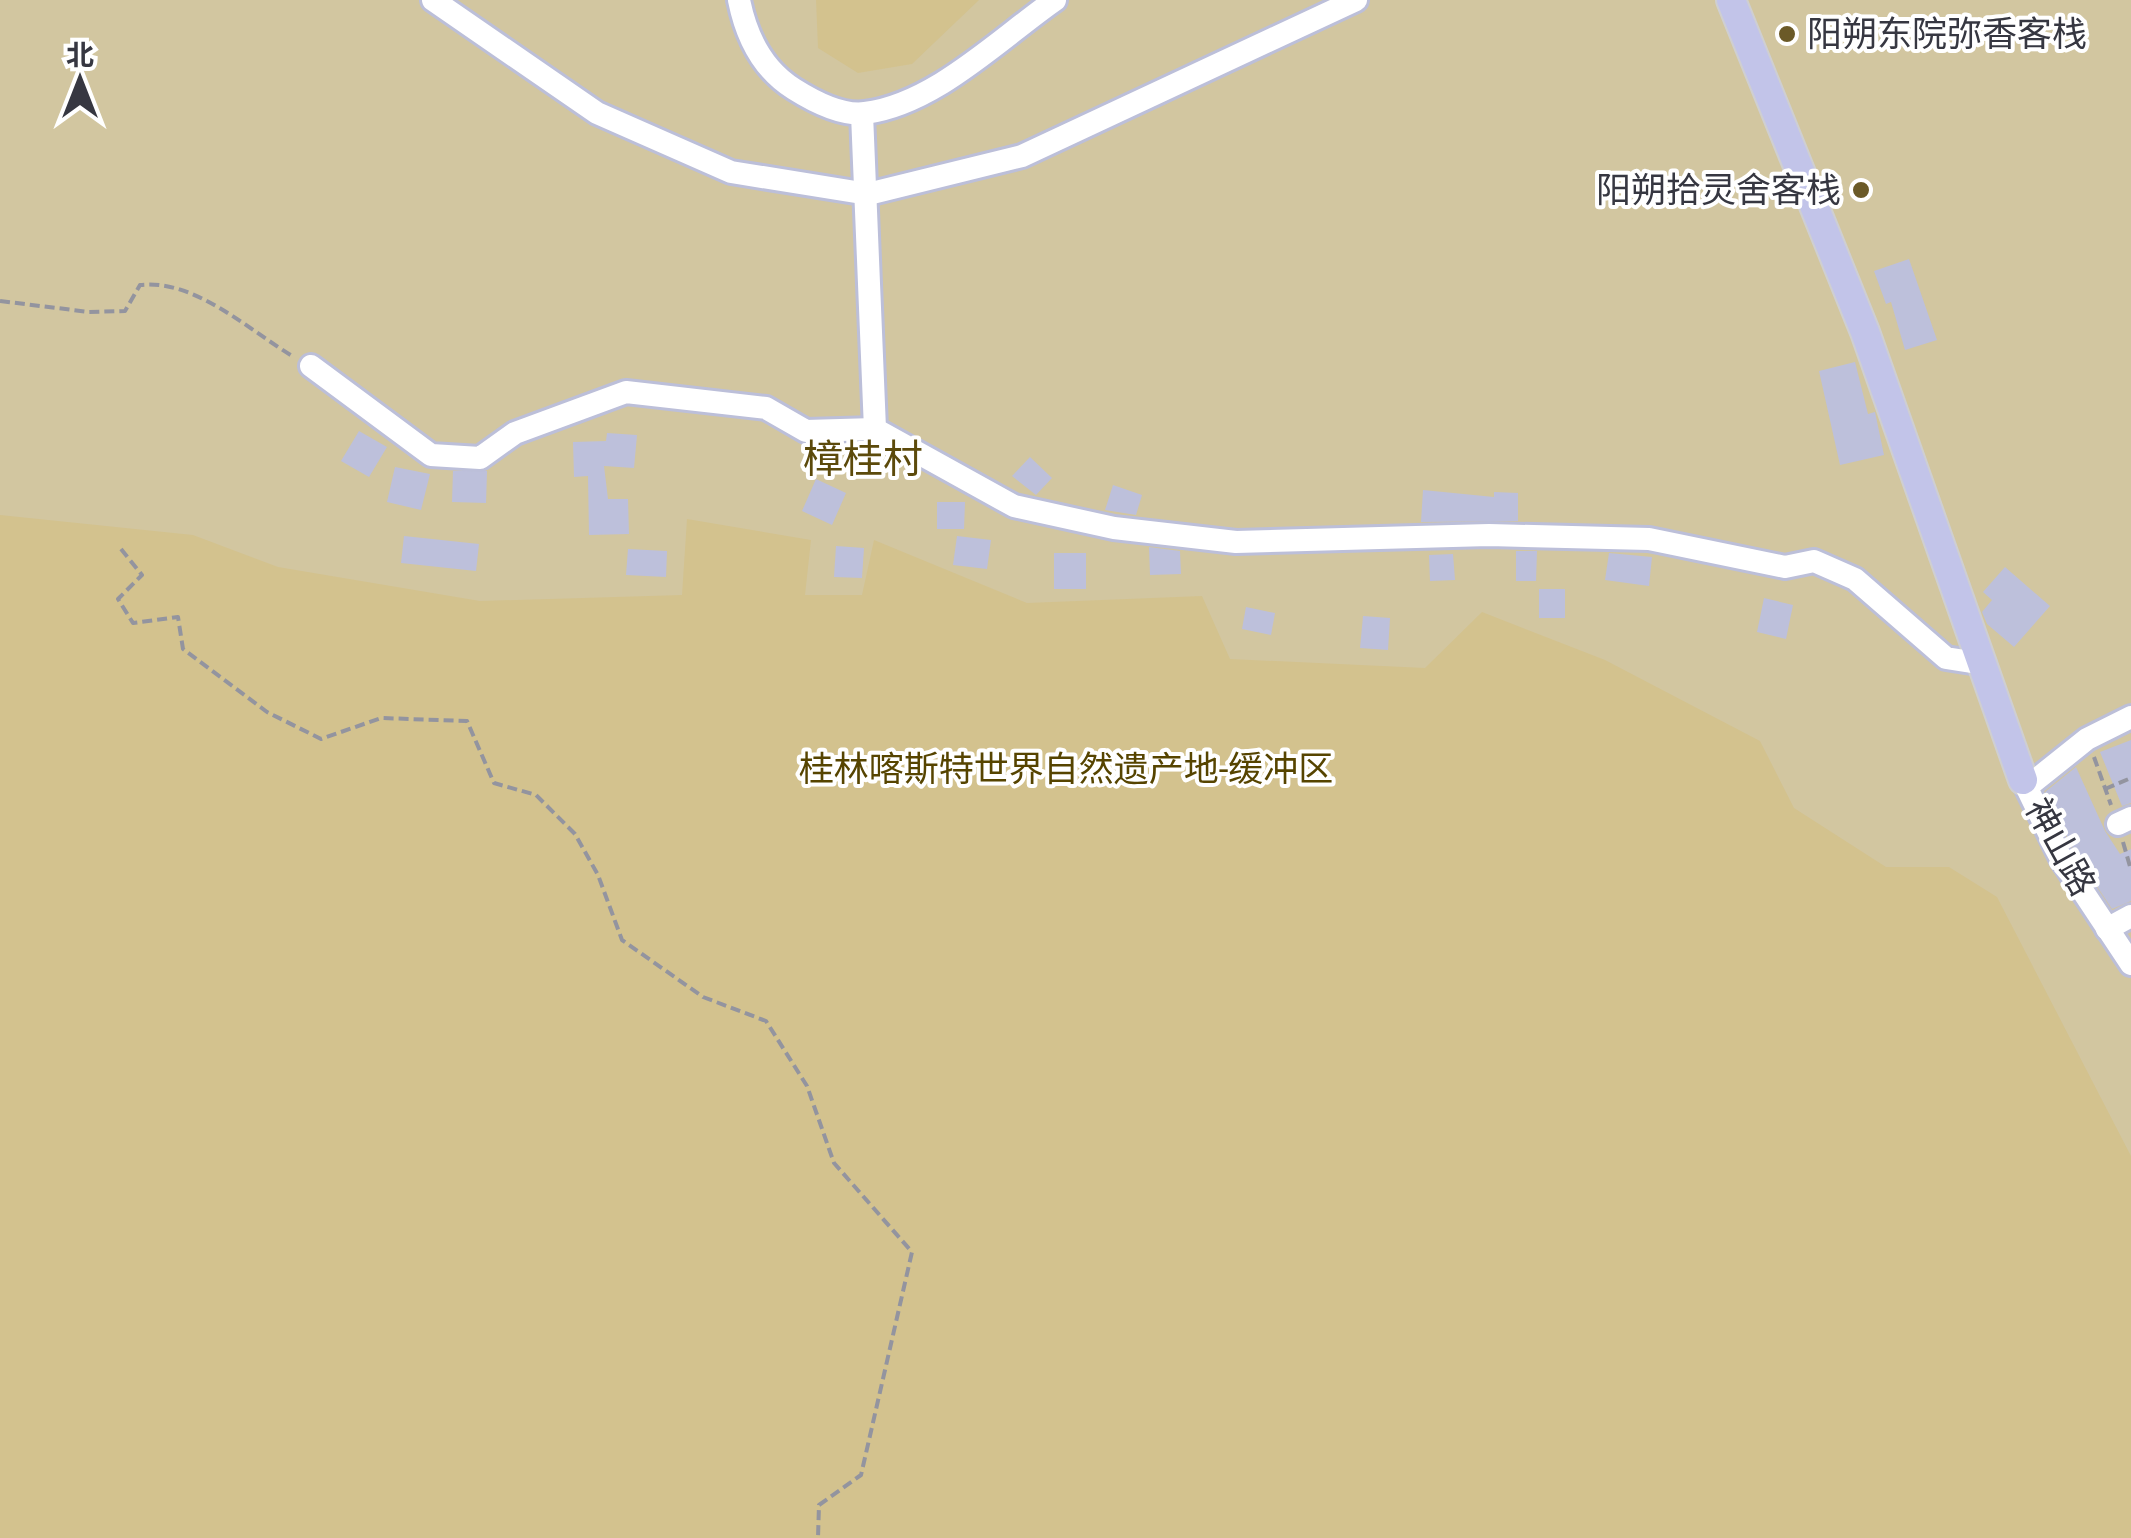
<svg xmlns="http://www.w3.org/2000/svg" width="2131" height="1538" font-family="Roboto,'Noto Sans SC',sans-serif">
<style>
.green{fill:#d2c6a0}
.forest{fill:#d3c28e}
.building{fill:#bdc0db}
.lines{fill:none;stroke-linecap:round;stroke-linejoin:round}
.minor-casing{stroke:#bcbfd9;stroke-width:28}
.major-casing{stroke:#cfcfd1;stroke-width:32}
.path{stroke:#93949f;stroke-width:4;stroke-dasharray:10 5;stroke-linecap:butt}
.minor{stroke:#fff;stroke-width:22}
.major{stroke:#c2c4e9;stroke-width:28}
.poi-dot{fill:#6b5a28;stroke:#fff;stroke-width:4}
.labels{text-anchor:middle;dominant-baseline:central;stroke-width:8;stroke-linejoin:round;paint-order:stroke}
.poi-label{font-size:35px;fill:#363741;stroke:#fff;text-anchor:start}
.park-label{font-size:35px;fill:#564400;stroke:#fff}
.street-label{font-size:35px;fill:#363741;stroke:#fff}
.quarter-label{font-size:40px;fill:#5c4a0b;stroke:#fff}
</style>
<rect width="100%" height="100%" fill="#eff0fc"/>
<rect class="green" x="0" y="0" width="2131" height="1538"/>
<g class="forest">
<path d="M 816,0 L 979,0 L 912,64 L 858,73 L 818,48 Z"/>
<path d="M 0,515 L 193,535 L 278,567 L 480,601 L 682,595 L 687,519 L 811,540 L 805,595 L 862,595 L 874,540 L 1027,603 L 1202,596 L 1230,659 L 1425,668 L 1482,612 L 1605,660 L 1760,741 L 1794,808 L 1886,867 L 1949,867 L 1997,897 L 2131,1156 L 2131,1538 L 0,1538 Z"/>
</g>
<g class="building">
<path d="M 1909,259 L 1937,340 L 1905,350 L 1891,302 L 1886,304 L 1874,271 Z"/>
<path d="M 1855,362 L 1868,414 L 1875,412 L 1884,455 L 1840,465 L 1819,371 Z"/>
<path d="M 359,431 L 387,447 L 369,477 L 341,461 Z"/>
<path d="M 607,433 L 637,435 L 634,468 L 604,466 L 608,499 L 628,499 L 629,534 L 589,535 L 588,476 L 574,477 L 573,442 L 606,441 Z"/>
<path d="M 1030,457 L 1052,478 L 1036,495 L 1012,476 Z"/>
<path d="M 395,467 L 430,474 L 421,510 L 387,502 Z"/>
<path d="M 453,471 L 487,471 L 486,503 L 452,502 Z"/>
<path d="M 816,479 L 846,493 L 832,525 L 802,511 Z"/>
<path d="M 1113,485 L 1142,495 L 1136,515 L 1105,510 Z"/>
<path d="M 1423,490 L 1494,497 L 1494,492 L 1518,493 L 1518,521 L 1421,522 Z"/>
<path d="M 937,502 L 965,502 L 964,529 L 937,529 Z"/>
<path d="M 404,536 L 479,544 L 476,571 L 401,563 Z"/>
<path d="M 957,536 L 991,540 L 987,569 L 953,565 Z"/>
<path d="M 836,546 L 864,548 L 862,578 L 834,577 Z"/>
<path d="M 1149,547 L 1180,551 L 1181,574 L 1150,575 Z"/>
<path d="M 628,549 L 667,551 L 666,577 L 626,575 Z"/>
<path d="M 1516,551 L 1537,551 L 1536,581 L 1516,581 Z"/>
<rect x="1054" y="553" width="32" height="36"/>
<path d="M 1609,553 L 1652,557 L 1649,586 L 1605,580 Z"/>
<path d="M 1453,554 L 1455,580 L 1430,581 L 1429,555 Z"/>
<path d="M 2005,567 L 2050,606 L 2014,647 L 1987,624 L 1982,612 L 1992,600 L 1983,592 Z"/>
<rect x="1539" y="589" width="26" height="29"/>
<path d="M 1764,598 L 1793,605 L 1786,639 L 1757,632 Z"/>
<path d="M 1246,607 L 1275,613 L 1271,635 L 1242,629 Z"/>
<path d="M 1363,616 L 1390,618 L 1388,650 L 1360,648 Z"/>
<path d="M 2131,740 L 2131,803 L 2122,806 L 2100,752 Z"/>
<path d="M 2076,767 L 2105,831 L 2120,854 L 2131,849 L 2131,901 L 2112,909 L 2075,853 L 2045,792 Z"/>
</g>
<g class="lines">
<g class="minor-casing">
<g id="minor">
<path d="M 433,0 L 597,113 L 731,172 L 868,194 L 1022,156 L 1356,0"/>
<path d="M 739,0 C 746,35 762,69 794,89 C 813,101 842,116 865,113 C 935,104 999,39 1055,0"/>
<path d="M 862,114 L 875,429 L 1014,506 L 1114,528 L 1236,542 L 1489,535 L 1649,539 L 1785,567 L 1814,561 L 1855,579 L 1946,658 L 1984,664"/>
<path d="M 311,366 L 431,455 L 480,458 L 515,433 L 626,392 L 766,408 L 806,431 L 875,429"/>
<path d="M 2023,780 L 2062,860 L 2131,964"/>
<path d="M 2027,787 L 2087,739 L 2131,717"/>
<path d="M 2118,824 L 2131,818"/>
<path d="M 2107,929 L 2131,916"/>
</g>
</g>
<g class="major-casing">
<path id="major" d="M 1731,0 L 1865,332 L 2023,780"/>
</g>
<g class="path">
<path d="M 0,301 L 89,312 L 125,311 L 140,285 C 195,279 247,329 294,357"/>
<path d="M 121,549 L 142,575 L 118,599 L 133,623 L 178,617 L 183,649 L 267,712 L 321,739 L 381,718 L 467,721 L 494,783 L 536,795 L 575,834 L 598,875 L 622,940 L 703,997 L 766,1021 L 807,1086 L 834,1163 L 912,1252 L 861,1475 L 819,1505 L 818,1538"/>
<path d="M 2094,757 L 2111,805"/>
<path d="M 2105,789 L 2131,778"/>
<path d="M 2123,842 L 2131,870"/>
</g>
<use href="#minor" class="minor"/>
<use href="#major" class="major"/>
</g>
<g class="poi-dot">
<circle cx="1787" cy="34" r="10"/>
<circle cx="1861" cy="190" r="10"/>
</g>
<g class="labels">
<g class="poi-label">
<text x="1807" y="34">阳朔东院弥香客栈</text>
<text x="1841" y="190" text-anchor="end">阳朔拾灵舍客栈</text>
</g>
<g class="park-label">
<text x="1066" y="769">桂林喀斯特世界自然遗产地-缓冲区</text>
</g>
<g class="street-label">
<text transform="translate(2060 847) rotate(61)">神山路</text>
</g>
<g class="quarter-label">
<text x="863" y="459">樟桂村</text>
</g>
</g>
<g transform="translate(80 80)" stroke="#ffffff" stroke-width="8" paint-order="stroke">
<path d="M0-8L18 38L0 25L-18 38Z" fill="#363741"/>
<text y="-15" font-size="28" font-weight="bold" text-anchor="middle" fill="#363741">北</text>
</g>
</svg>
